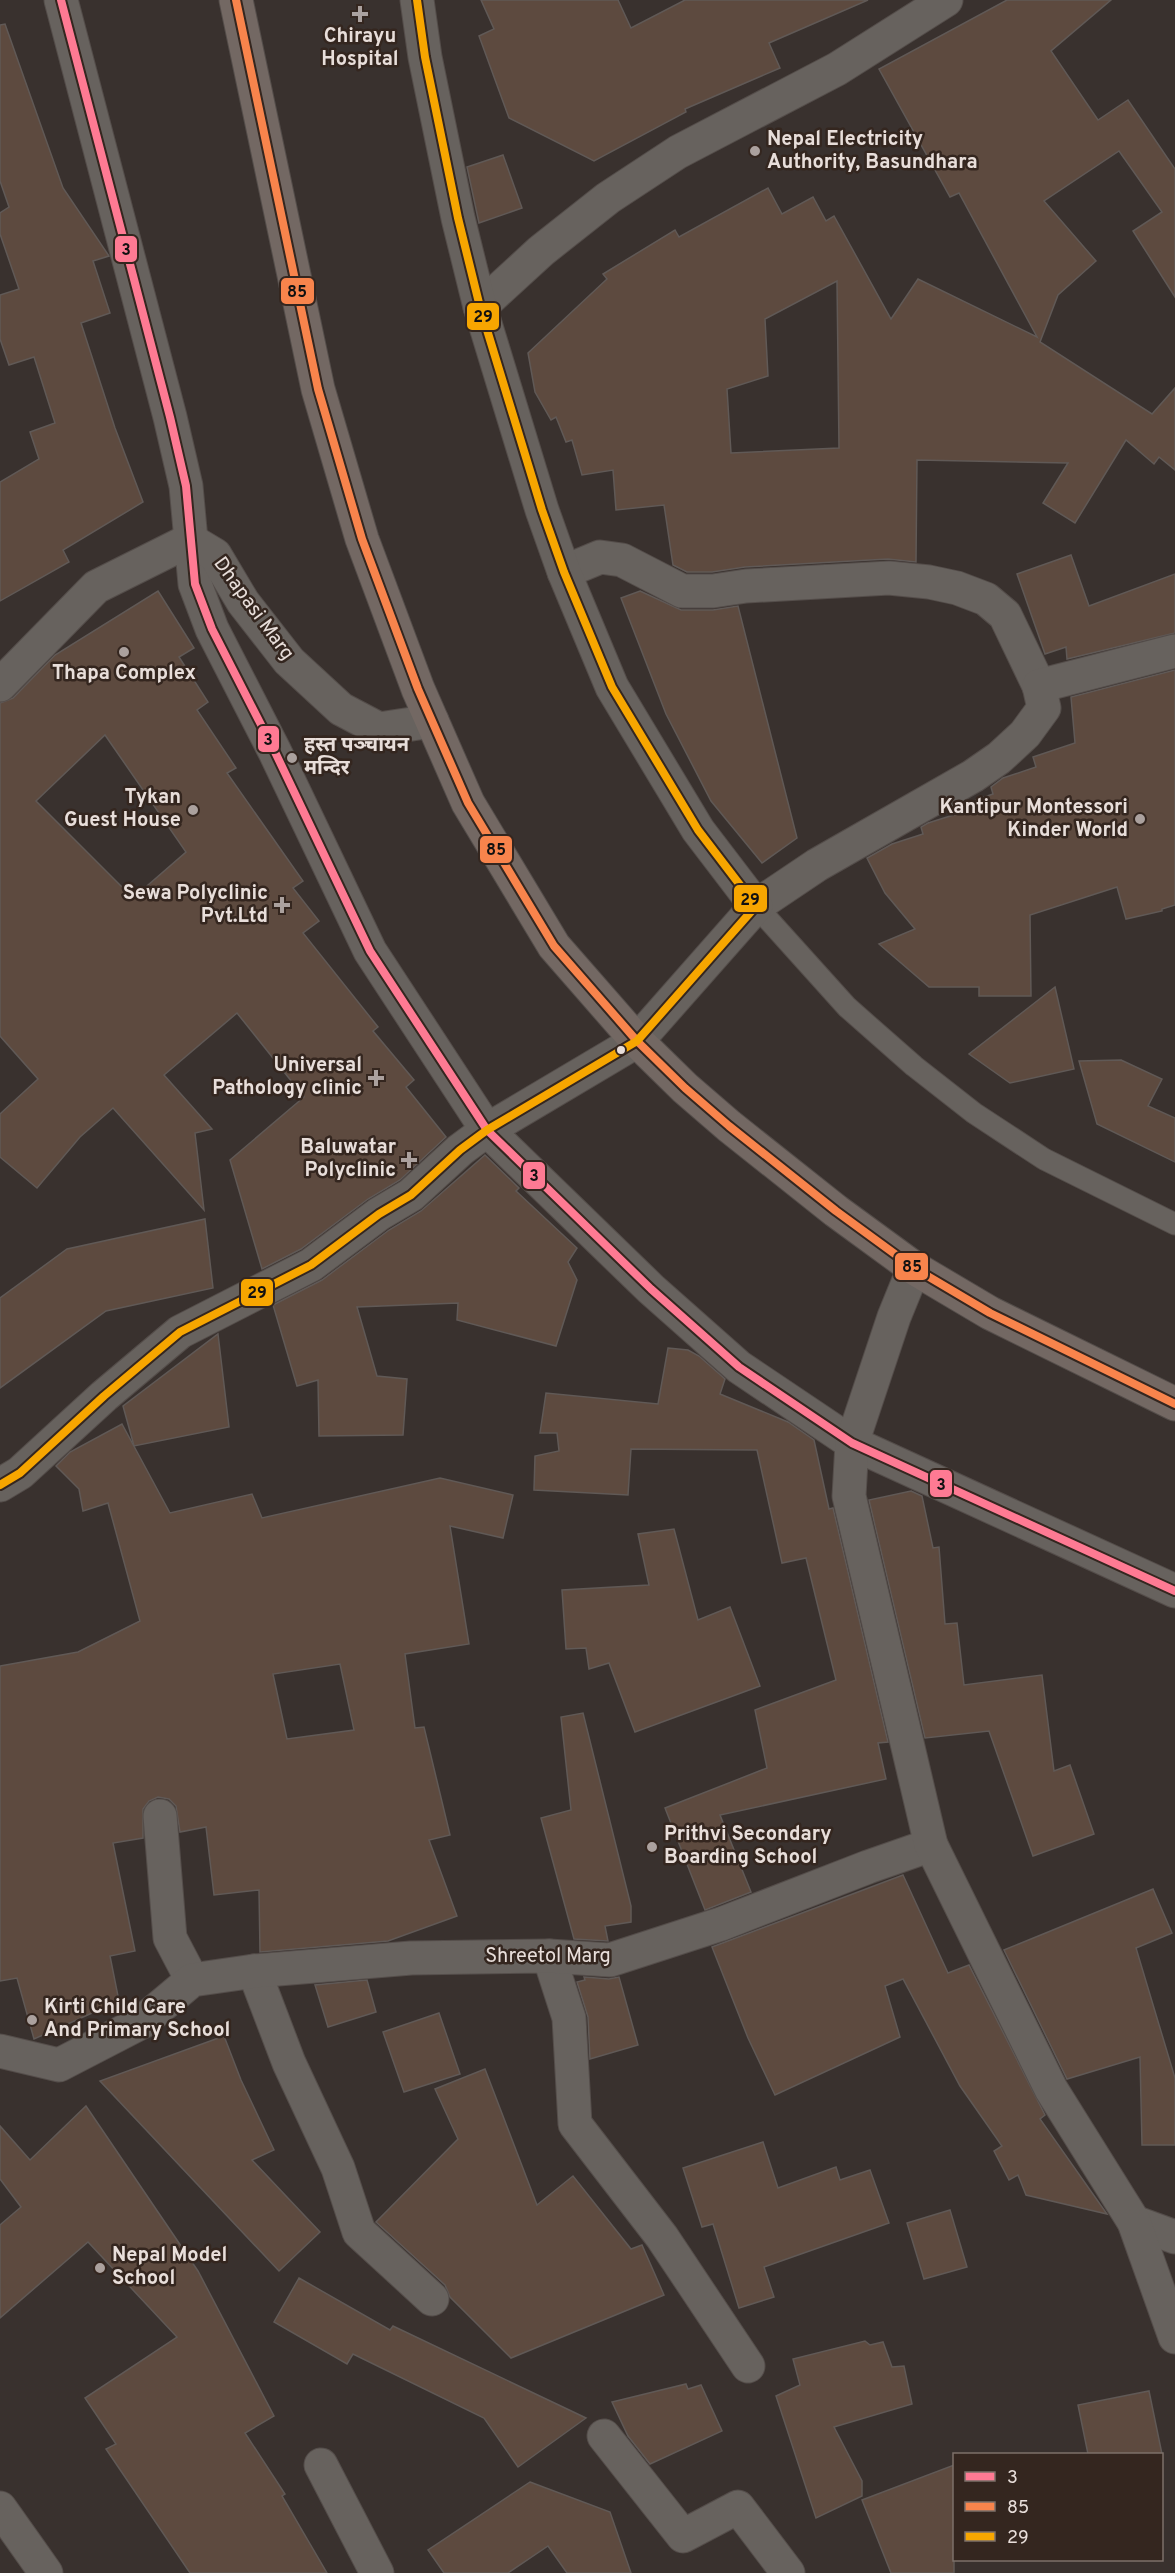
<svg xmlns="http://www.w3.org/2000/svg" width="1175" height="2573" font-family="Overpass,'Noto Sans Devanagari',sans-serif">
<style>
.building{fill:#5d4a3f;stroke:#605956;stroke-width:1.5;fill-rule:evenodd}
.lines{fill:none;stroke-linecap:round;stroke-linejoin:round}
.service-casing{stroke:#544d4a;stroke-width:23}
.minor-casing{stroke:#544d4a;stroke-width:35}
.tertiary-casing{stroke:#544d4a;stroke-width:35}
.trunk-casing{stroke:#544d4a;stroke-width:35}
.service{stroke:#67625e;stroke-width:21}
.minor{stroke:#67625e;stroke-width:33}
.tertiary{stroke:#67625e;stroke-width:33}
.trunk{stroke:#736863;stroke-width:33}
.bus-1-casing{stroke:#34261f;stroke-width:12}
.bus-2-casing{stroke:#34261f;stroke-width:12}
.bus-3-casing{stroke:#34261f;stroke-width:12}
.bus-1{stroke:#fe7a93;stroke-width:8}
.bus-2{stroke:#f8844c;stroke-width:8}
.bus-3{stroke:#f7a600;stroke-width:8}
.poi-dot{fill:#aba19e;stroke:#34261f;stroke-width:2}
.bus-dot{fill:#e8deda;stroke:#34261f;stroke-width:2}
.labels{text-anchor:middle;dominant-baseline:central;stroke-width:5;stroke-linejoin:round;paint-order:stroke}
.poi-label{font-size:20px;font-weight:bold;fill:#e8deda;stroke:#34261f;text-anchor:start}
.street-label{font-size:20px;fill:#e8deda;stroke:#34261f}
.line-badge{stroke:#34261f;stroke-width:2}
.pale-badge-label{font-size:16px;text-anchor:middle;font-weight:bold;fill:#111}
</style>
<rect width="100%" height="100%" fill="#39312e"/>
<g class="building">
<path d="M 481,0 L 618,0 L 631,28 L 685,0 L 868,0 L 769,43 L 780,68 L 685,109 L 686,112 L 594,161 L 509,118 L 479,36 L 494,29 Z"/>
<path d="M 1007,0 L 1111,0 L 1051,51 L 1098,120 L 1128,100 L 1175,169 L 1175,297 L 1133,231 L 1162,212 L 1119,151 L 1044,201 L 1096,261 L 1058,295 L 1040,342 L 1152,414 L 1175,388 L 1175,470 L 1159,457 L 1154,464 L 1126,440 L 1075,523 L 1043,503 L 1068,463 L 917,460 L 916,562 L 888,559 L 745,567 L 712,572 L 687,572 L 673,565 L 664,505 L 616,510 L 613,470 L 582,475 L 572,440 L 566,442 L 556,417 L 551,420 L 535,392 L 528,353 L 607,279 L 603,274 L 675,230 L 679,237 L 768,188 L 782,214 L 813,197 L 826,221 L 834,216 L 891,319 L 918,279 L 1037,337 L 959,193 L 950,197 L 879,69 ZM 837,281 L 839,448 L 731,453 L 727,389 L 768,376 L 765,319 Z"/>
<path d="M 5,24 L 63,188 L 109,256 L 93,261 L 110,313 L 81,323 L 115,428 L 143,502 L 63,550 L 69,562 L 0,601 L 0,482 L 39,459 L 30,432 L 55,423 L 34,357 L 9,365 L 0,339 L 0,295 L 19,289 L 0,234 L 0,213 L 9,207 L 0,181 L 0,25 Z"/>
<path d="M 503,155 L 522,208 L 479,223 L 467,167 Z"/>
<path d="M 1071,555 L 1089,606 L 1175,574 L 1175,633 L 1067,659 L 1066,647 L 1045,654 L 1017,574 Z"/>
<path d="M 158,591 L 194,648 L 179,657 L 208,702 L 197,710 L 236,768 L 227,773 L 303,881 L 293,888 L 319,921 L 303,933 L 378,1027 L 373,1031 L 414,1080 L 406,1087 L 446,1137 L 400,1180 L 368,1199 L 301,1249 L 262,1269 L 230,1160 L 304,1097 L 237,1013 L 164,1075 L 212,1129 L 195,1133 L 204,1210 L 113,1108 L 80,1137 L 37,1188 L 0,1157 L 0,1114 L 38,1079 L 0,1036 L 0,703 L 13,698 L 55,655 ZM 105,735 L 186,852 L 133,898 L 36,801 Z"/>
<path d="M 640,591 L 681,610 L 713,610 L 738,606 L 797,838 L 762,863 L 711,801 L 666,714 L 621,598 Z"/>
<path d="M 1175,670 L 1175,905 L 1162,909 L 1162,911 L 1126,919 L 1117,887 L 1030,915 L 1031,996 L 979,996 L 979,987 L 929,987 L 879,944 L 915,929 L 885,893 L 867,858 L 892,844 L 923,834 L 921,827 L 928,823 L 979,807 L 976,800 L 993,794 L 991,787 L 1003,778 L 1036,767 L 1033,757 L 1075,743 L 1071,697 Z"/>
<path d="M 1055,987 L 1074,1069 L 1010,1083 L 969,1054 Z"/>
<path d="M 1121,1060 L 1162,1079 L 1148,1106 L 1175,1118 L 1175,1162 L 1097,1124 L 1079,1061 Z"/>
<path d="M 485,1155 L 519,1188 L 516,1191 L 577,1248 L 568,1262 L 577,1280 L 556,1346 L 457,1320 L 458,1303 L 357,1307 L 377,1376 L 407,1379 L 403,1435 L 319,1436 L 318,1380 L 297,1386 L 273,1305 L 322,1280 L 389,1230 L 421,1211 Z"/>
<path d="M 205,1219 L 213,1288 L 106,1311 L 0,1388 L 0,1298 L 67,1249 Z"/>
<path d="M 218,1334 L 229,1427 L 134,1446 L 123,1406 Z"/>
<path d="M 668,1348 L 688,1350 L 699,1356 L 725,1379 L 720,1394 L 788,1422 L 814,1440 L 829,1509 L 833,1508 L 888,1742 L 878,1743 L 886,1779 L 720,1815 L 751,1892 L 705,1910 L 665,1808 L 767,1768 L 755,1710 L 836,1680 L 806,1558 L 782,1563 L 757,1450 L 631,1449 L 628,1495 L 534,1490 L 535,1456 L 559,1451 L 557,1433 L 540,1433 L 546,1393 L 658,1404 Z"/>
<path d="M 122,1424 L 170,1513 L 252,1494 L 262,1518 L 440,1478 L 513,1495 L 503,1538 L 450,1526 L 469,1644 L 405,1654 L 415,1728 L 424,1727 L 450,1835 L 429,1840 L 457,1916 L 388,1941 L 260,1952 L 259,1890 L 214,1895 L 206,1827 L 180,1832 L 176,1806 L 169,1799 L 158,1797 L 149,1801 L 143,1809 L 143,1838 L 113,1843 L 135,1951 L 110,1956 L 119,2001 L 34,2039 L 17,1978 L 0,1981 L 0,1666 L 78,1652 L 140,1621 L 108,1503 L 83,1511 L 79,1489 L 56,1466 L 70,1452 ZM 340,1664 L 354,1730 L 287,1739 L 273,1674 Z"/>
<path d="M 911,1491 L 922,1496 L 933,1548 L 939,1547 L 945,1624 L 957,1623 L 964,1685 L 1042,1675 L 1054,1771 L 1070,1765 L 1094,1834 L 1033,1856 L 989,1731 L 925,1738 L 869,1500 Z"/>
<path d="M 674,1529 L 698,1620 L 730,1607 L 760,1686 L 635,1732 L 609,1663 L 589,1669 L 586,1648 L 566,1649 L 562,1590 L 649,1585 L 638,1534 Z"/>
<path d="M 583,1713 L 631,1906 L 631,1922 L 605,1926 L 608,1941 L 574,1939 L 541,1818 L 571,1810 L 561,1717 Z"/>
<path d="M 903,1875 L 948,1973 L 969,1965 L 1045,2115 L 1040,2119 L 1107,2214 L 1026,2195 L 1018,2175 L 1009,2180 L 994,2151 L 1002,2146 L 960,2086 L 903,1979 L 885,1986 L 900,2037 L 775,2095 L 748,2038 L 712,1947 Z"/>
<path d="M 1153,1889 L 1172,1933 L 1136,1948 L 1175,2078 L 1175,2145 L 1142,2145 L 1140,2057 L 1067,2079 L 1004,1950 Z"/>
<path d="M 584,1977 L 609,1979 L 619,1977 L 638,2045 L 590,2059 L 588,2017 L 577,1982 L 585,1980 Z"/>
<path d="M 367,1980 L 376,2012 L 328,2027 L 315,1985 Z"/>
<path d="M 439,2013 L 460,2074 L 404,2092 L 383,2032 Z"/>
<path d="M 224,2036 L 241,2080 L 274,2150 L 252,2160 L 320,2232 L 279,2271 L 100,2081 Z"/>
<path d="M 485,2069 L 537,2205 L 573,2176 L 631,2249 L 642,2245 L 664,2295 L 511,2358 L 450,2297 L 445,2285 L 376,2222 L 458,2139 L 435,2089 Z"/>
<path d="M 86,2106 L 198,2271 L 274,2416 L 245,2433 L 285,2494 L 282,2496 L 327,2573 L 190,2573 L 106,2449 L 116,2444 L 85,2398 L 177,2337 L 88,2242 L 0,2318 L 0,2225 L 21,2207 L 0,2179 L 0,2126 L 30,2160 Z"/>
<path d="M 763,2142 L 778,2188 L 836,2167 L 840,2180 L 870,2170 L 889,2223 L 764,2267 L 774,2297 L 739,2308 L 713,2224 L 702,2227 L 683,2168 Z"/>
<path d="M 950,2210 L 967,2267 L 924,2279 L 907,2223 Z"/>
<path d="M 299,2278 L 390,2330 L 393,2326 L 586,2418 L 518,2467 L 484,2418 L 353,2354 L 347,2364 L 274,2322 Z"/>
<path d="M 865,2341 L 870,2345 L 883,2342 L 892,2367 L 904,2366 L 912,2404 L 834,2427 L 862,2481 L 862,2496 L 816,2518 L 776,2396 L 800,2385 L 793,2359 Z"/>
<path d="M 686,2384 L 688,2389 L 701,2385 L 722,2431 L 650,2464 L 628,2436 L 612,2402 Z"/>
<path d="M 1149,2391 L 1162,2454 L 1088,2454 L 1078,2405 Z"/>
<path d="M 954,2465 L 954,2573 L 891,2573 L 862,2500 Z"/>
<path d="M 530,2482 L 610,2512 L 631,2573 L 567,2573 L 548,2546 L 508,2573 L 444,2573 L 428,2550 Z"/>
</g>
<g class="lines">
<g class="service-casing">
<path id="service" d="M 756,906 L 847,1007 L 914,1066 L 974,1113 L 1044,1159 L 1175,1224"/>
</g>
<g class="minor-casing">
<g id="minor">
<path d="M 61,0 L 170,417 L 186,486 L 195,584 L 212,629 L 275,752 L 370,951 L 487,1130 L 651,1289 L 739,1367 L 852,1443 L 1175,1591"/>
<path d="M 480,307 L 541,251 L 608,198 L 678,152 L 837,69 L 946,0"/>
<path d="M 564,572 L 600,557 L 622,560 L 682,591 L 713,591 L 746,586 L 889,578 L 929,582 L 957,588 L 986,599 L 1005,615 L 1039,686"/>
<path d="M 0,685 L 96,587 L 190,540 L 215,555 L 243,602 L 289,661 L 341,709 L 379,729 L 432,721"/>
<path d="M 756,906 L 817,865 L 973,776 L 999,758 L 1025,734 L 1044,708 L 1039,686 L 1175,651"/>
<path d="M 0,1485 L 20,1473 L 104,1396 L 180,1332 L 311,1265 L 379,1214 L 411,1195 L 460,1150 L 487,1130 L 637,1041 L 756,906 L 698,830 L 612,687 L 564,572 L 542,510 L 480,307 L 458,218 L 425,57 L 417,0"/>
<path d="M 160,1816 L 170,1938 L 192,1980"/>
<path d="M 549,1956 L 569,2018 L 575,2124 L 662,2237 L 748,2366"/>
<path d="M 254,1971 L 289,2063 L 338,2168 L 359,2232 L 432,2299"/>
<path d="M 0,2051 L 59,2065 L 142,2022 L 192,1980 L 254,1971 L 411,1958 L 549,1956 L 610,1960 L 721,1924 L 868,1867 L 931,1845"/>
<path d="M 1134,2222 L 1175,2237"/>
<path d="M 604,2436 L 683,2536 L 738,2507 L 788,2573"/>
<path d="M 321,2465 L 377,2573"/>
<path d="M 0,2508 L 46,2573"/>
</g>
</g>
<g class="tertiary-casing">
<path id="tertiary" d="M 914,1268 L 894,1317 L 852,1443 L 849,1496 L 931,1845 L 1051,2089 L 1134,2222 L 1175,2337"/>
</g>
<g class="trunk-casing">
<path id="trunk" d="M 236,0 L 318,389 L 362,539 L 418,689 L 468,803 L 554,946 L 637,1041 L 685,1088 L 729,1126 L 836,1211 L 914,1268 L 990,1313 L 1175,1404"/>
</g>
<use href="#service" class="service"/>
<use href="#minor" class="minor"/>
<use href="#tertiary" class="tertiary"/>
<use href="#trunk" class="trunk"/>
<g class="bus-1-casing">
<path id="bus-1" d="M 61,0 L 170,417 L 186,486 L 195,584 L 212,629 L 275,752 L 370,951 L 487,1130 L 651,1289 L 739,1367 L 852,1443 L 1175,1591"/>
</g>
<g class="bus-2-casing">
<path id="bus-2" d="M 236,0 L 318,389 L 362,539 L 418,689 L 468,803 L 554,946 L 637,1041 L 685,1088 L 729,1126 L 836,1211 L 914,1268 L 990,1313 L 1175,1404"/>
</g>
<g class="bus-3-casing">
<path id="bus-3" d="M 0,1485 L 20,1473 L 104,1396 L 180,1332 L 311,1265 L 379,1214 L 411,1195 L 460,1150 L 487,1130 L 637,1041 L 756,906 L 698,830 L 612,687 L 564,572 L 542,510 L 480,307 L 458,218 L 425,57 L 417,0"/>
</g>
<use href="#bus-1" class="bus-1"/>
<use href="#bus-2" class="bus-2"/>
<use href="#bus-3" class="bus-3"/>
</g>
<g class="poi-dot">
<path d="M357 5h6v6h6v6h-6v6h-6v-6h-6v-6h6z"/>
<circle cx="755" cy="151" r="6"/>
<circle cx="124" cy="652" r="6"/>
<circle cx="292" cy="758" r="6"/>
<circle cx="193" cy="810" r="6"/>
<circle cx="1140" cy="819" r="6"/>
<path d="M279 896h6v6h6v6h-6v6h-6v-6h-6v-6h6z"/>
<path d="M373 1069h6v6h6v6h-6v6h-6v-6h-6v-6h6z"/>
<path d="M406 1151h6v6h6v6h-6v6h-6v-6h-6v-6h6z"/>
<circle cx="652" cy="1847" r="6"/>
<circle cx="32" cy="2020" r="6"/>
<circle cx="100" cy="2268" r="6"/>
</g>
<circle class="bus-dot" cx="621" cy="1050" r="5"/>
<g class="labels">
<g class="poi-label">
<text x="360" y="37" text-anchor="middle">Chirayu<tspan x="360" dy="23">Hospital</tspan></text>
<text x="767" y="140">Nepal Electricity<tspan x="767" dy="23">Authority, Basundhara</tspan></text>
<text x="124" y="674" text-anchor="middle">Thapa Complex</text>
<text x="304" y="746">हस्त पञ्चायन<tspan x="304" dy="23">मन्दिर</tspan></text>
<text x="181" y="798" text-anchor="end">Tykan<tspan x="181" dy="23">Guest House</tspan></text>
<text x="1128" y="808" text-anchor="end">Kantipur Montessori<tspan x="1128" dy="23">Kinder World</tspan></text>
<text x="268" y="894" text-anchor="end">Sewa Polyclinic<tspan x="268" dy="23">Pvt.Ltd</tspan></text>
<text x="362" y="1066" text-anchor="end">Universal<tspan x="362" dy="23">Pathology clinic</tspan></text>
<text x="396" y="1148" text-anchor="end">Baluwatar<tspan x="396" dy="23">Polyclinic</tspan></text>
<text x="664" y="1835">Prithvi Secondary<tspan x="664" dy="23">Boarding School</tspan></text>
<text x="44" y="2008">Kirti Child Care<tspan x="44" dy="23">And Primary School</tspan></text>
<text x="112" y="2256">Nepal Model<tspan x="112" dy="23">School</tspan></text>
</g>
<g class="street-label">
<text transform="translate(253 609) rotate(54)">Dhapasi Marg</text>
<text x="548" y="1957">Shreetol Marg</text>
</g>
</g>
<g class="line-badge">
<rect x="114" y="235" width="24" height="28" rx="6" fill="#fe7a93"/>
<rect x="280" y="277" width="35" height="28" rx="6" fill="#f8844c"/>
<rect x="466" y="302" width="34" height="29" rx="6" fill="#f7a600"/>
<rect x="257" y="725" width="23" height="28" rx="6" fill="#fe7a93"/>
<rect x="479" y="835" width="34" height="29" rx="6" fill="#f8844c"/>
<rect x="733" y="884" width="35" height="29" rx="6" fill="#f7a600"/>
<rect x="522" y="1161" width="24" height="29" rx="6" fill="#fe7a93"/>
<rect x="894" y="1252" width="35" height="29" rx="6" fill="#f8844c"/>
<rect x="240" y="1278" width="34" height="29" rx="6" fill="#f7a600"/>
<rect x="929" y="1469" width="24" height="29" rx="6" fill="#fe7a93"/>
</g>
<g class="pale-badge-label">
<text x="126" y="255">3</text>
<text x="297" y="297">85</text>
<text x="483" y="322">29</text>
<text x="268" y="745">3</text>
<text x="496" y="855">85</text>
<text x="750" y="905">29</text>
<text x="534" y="1181">3</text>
<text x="912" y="1272">85</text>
<text x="257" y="1298">29</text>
<text x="941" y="1490">3</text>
</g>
<rect x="953" y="2453" width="210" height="108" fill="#34261f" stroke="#7c706a" stroke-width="1.5"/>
<rect x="965" y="2472" width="30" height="9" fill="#fe7a93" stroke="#7c706a" stroke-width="1.5"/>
<text x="1007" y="2483" font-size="18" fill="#e8deda">3</text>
<rect x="965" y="2502" width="30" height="9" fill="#f8844c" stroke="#7c706a" stroke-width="1.5"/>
<text x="1007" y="2513" font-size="18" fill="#e8deda">85</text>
<rect x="965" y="2532" width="30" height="9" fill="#f7a600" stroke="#7c706a" stroke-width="1.5"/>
<text x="1007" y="2543" font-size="18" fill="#e8deda">29</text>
</svg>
